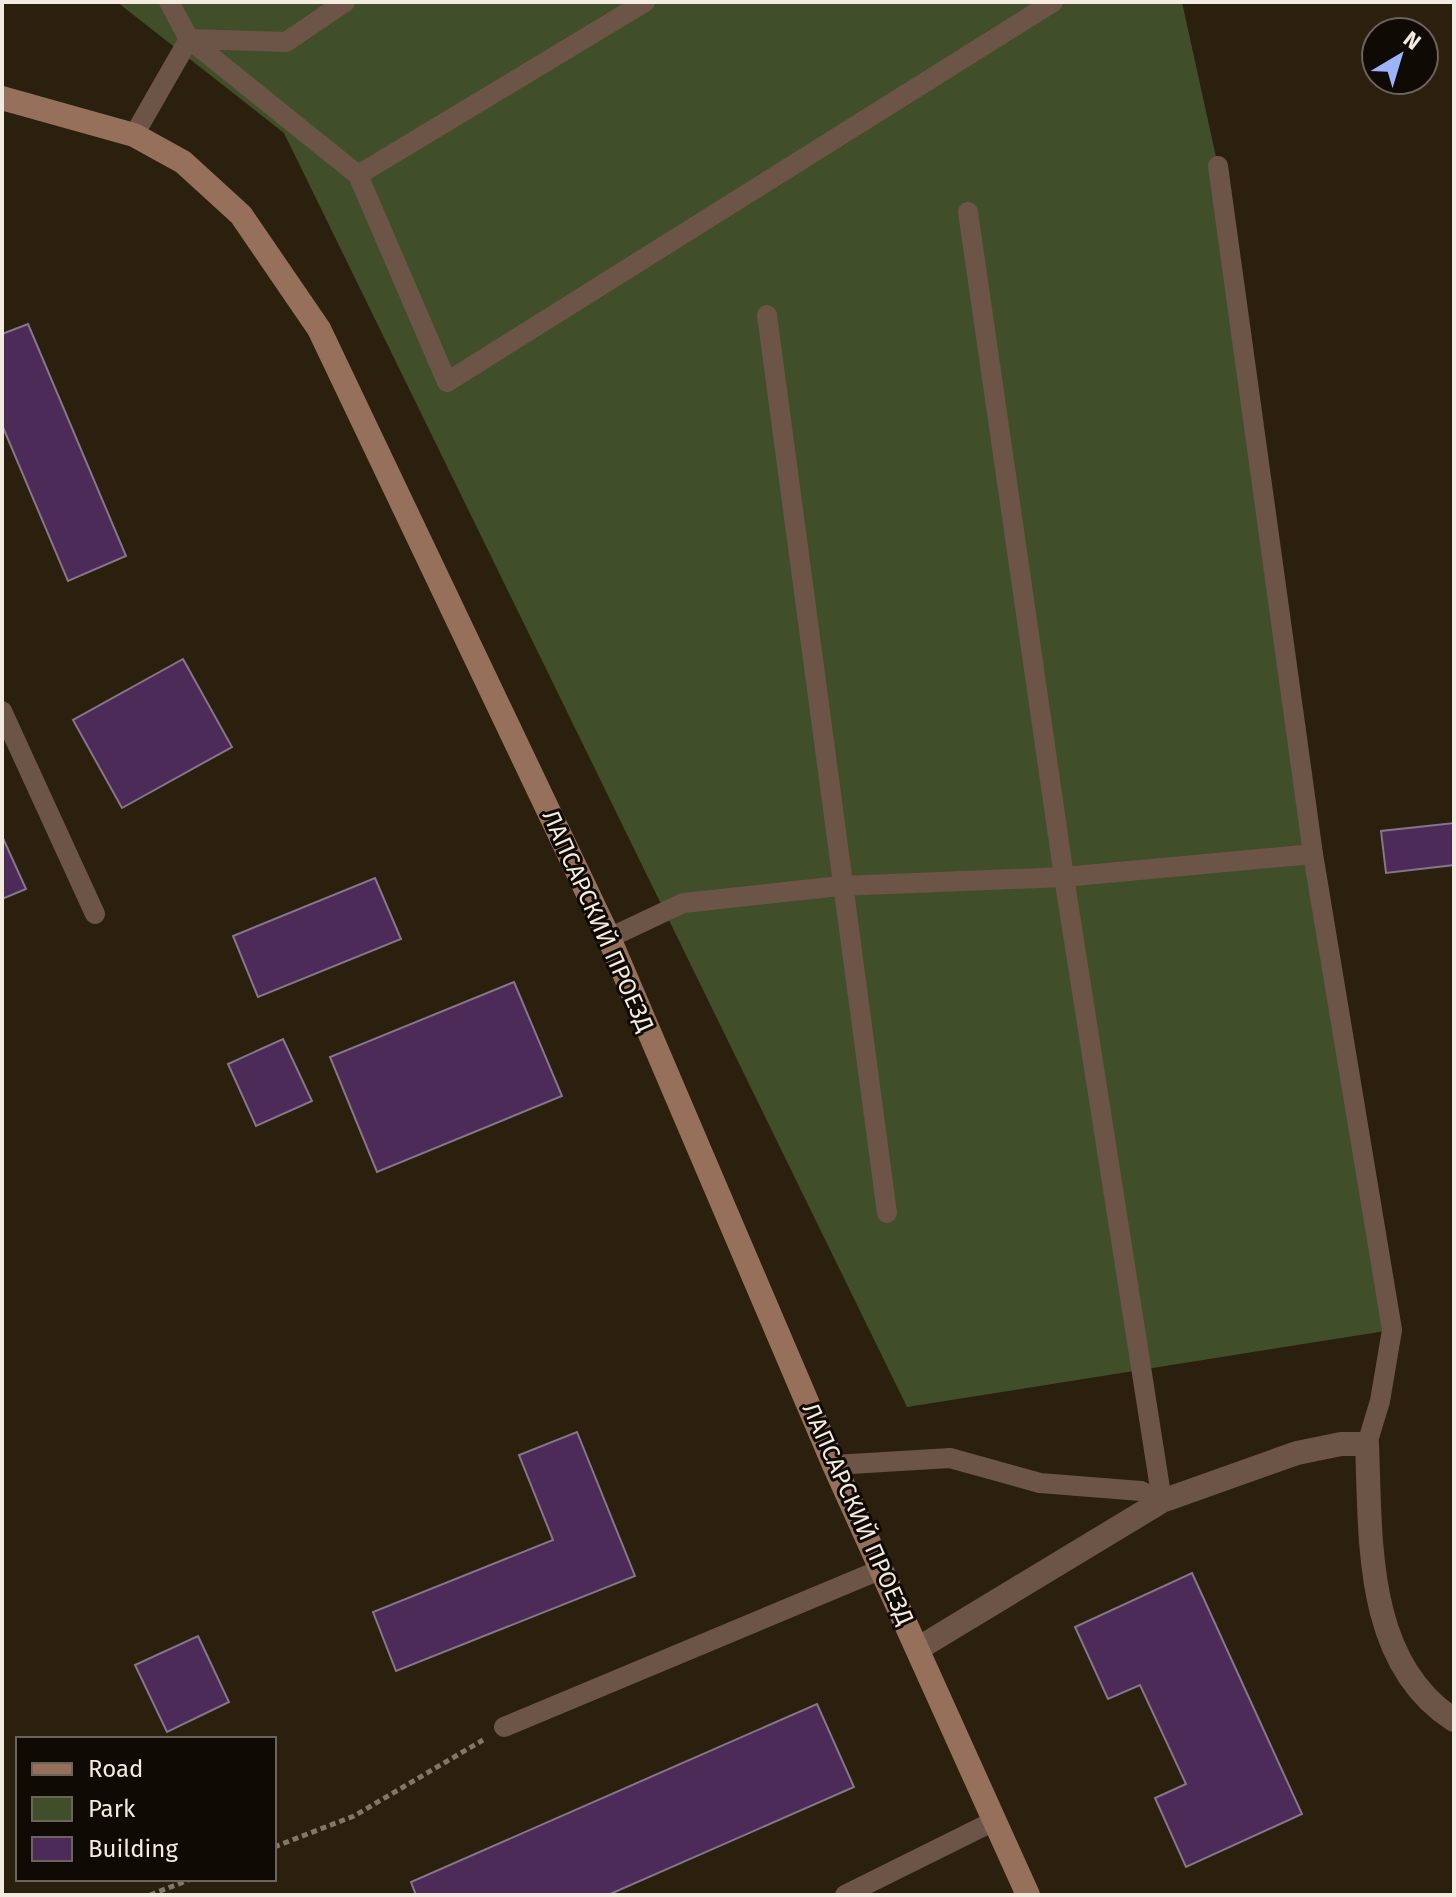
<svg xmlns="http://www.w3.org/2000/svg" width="1456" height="1897" font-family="'Fira Sans',sans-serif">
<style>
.green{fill:#404e29}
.building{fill:#4d2b58;stroke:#85768a;stroke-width:2}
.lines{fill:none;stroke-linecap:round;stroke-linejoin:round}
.path{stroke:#817769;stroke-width:5;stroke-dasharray:6 4;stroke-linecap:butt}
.lane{stroke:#6c5447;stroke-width:20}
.street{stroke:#6c5447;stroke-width:24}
.secondary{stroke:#96705b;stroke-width:24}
.labels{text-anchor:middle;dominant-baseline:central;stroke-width:6;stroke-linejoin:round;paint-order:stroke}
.street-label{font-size:24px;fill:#f3ebe0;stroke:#0f0a04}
</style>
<rect width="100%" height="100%" fill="#2b1f0e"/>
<path class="green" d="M 117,2 L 1182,2 L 1218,166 L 1392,1330 L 907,1407 L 284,133 Z"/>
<g class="building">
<path d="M 28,324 L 126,556 L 68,581 L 2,425 L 2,334 Z"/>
<path d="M 183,659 L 232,747 L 122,808 L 73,720 Z"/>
<path d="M 1454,823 L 1454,865 L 1386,873 L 1381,831 Z"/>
<path d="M 2,836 L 26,889 L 2,899 Z"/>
<path d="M 375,878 L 401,939 L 258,997 L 233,936 Z"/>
<path d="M 514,982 L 562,1096 L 377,1172 L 330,1057 Z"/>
<path d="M 283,1039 L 312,1101 L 256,1126 L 228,1064 Z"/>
<path d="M 577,1432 L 635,1576 L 396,1671 L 373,1612 L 553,1540 L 519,1455 Z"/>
<path d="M 1192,1573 L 1302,1814 L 1186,1867 L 1155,1798 L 1186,1784 L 1140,1685 L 1108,1699 L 1075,1627 Z"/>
<path d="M 198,1636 L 229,1702 L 167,1732 L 135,1665 Z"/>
<path d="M 817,1704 L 854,1787 L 608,1895 L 416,1895 L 411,1882 Z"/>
</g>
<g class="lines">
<g class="path">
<path d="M 274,1847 L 354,1816 L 483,1740"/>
<path d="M 150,1895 L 191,1879"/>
</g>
<g class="lane">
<path d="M 169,2 L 189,39 L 358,175 L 645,2"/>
<path d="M 134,135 L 189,39 L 286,42 L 345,2"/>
<path d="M 1218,166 L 1313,854 L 1392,1330 L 1380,1401 L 1367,1444"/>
<path d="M 358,175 L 447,382 L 1053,2"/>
<path d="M 968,212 L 1064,877 L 1162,1501"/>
<path d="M 767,315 L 887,1213"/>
<path d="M 2,711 L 95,914"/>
<path d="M 609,938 L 683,903 L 840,886 L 1064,877 L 1313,854"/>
<path d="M 834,1465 L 950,1458 L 1040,1483 L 1141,1491 L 1162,1501"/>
<path d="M 504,1727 L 882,1569"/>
<path d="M 845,1895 L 994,1821"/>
</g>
<path class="street" d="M 919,1648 L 1162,1501 L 1297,1453 L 1341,1444 L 1367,1444 C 1371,1540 1364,1662 1454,1720"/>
<path class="secondary" d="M 2,98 L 134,135 L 183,162 L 241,215 L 319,329 L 609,938 L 834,1465 L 1028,1895"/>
</g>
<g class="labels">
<g class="street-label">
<text transform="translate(598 921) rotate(66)">ЛАПСАРСКИЙ ПРОЕЗД</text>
<text transform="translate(858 1514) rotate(66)">ЛАПСАРСКИЙ ПРОЕЗД</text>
</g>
</g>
<rect width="1456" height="1897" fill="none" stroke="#f3ebe0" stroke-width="8"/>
<rect x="16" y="1737" width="260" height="144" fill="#0f0a04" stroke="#6a645c" stroke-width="2"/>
<rect x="32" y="1763" width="40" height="12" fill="#96705b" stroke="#6a645c" stroke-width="2"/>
<text x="88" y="1777" font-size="24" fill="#f3ebe0">Road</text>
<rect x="32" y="1797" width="40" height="24" fill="#404e29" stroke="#6a645c" stroke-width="2"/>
<text x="88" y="1817" font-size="24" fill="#f3ebe0">Park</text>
<rect x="32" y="1837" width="40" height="24" fill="#4d2b58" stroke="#6a645c" stroke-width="2"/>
<text x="88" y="1857" font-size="24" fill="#f3ebe0">Building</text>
<g transform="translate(1400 56) rotate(38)"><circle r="38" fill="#0f0a04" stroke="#6a645c" stroke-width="2"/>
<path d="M0-6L14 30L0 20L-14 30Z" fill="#9bb4fd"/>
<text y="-12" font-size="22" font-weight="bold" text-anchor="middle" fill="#f3ebe0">N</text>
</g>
</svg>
